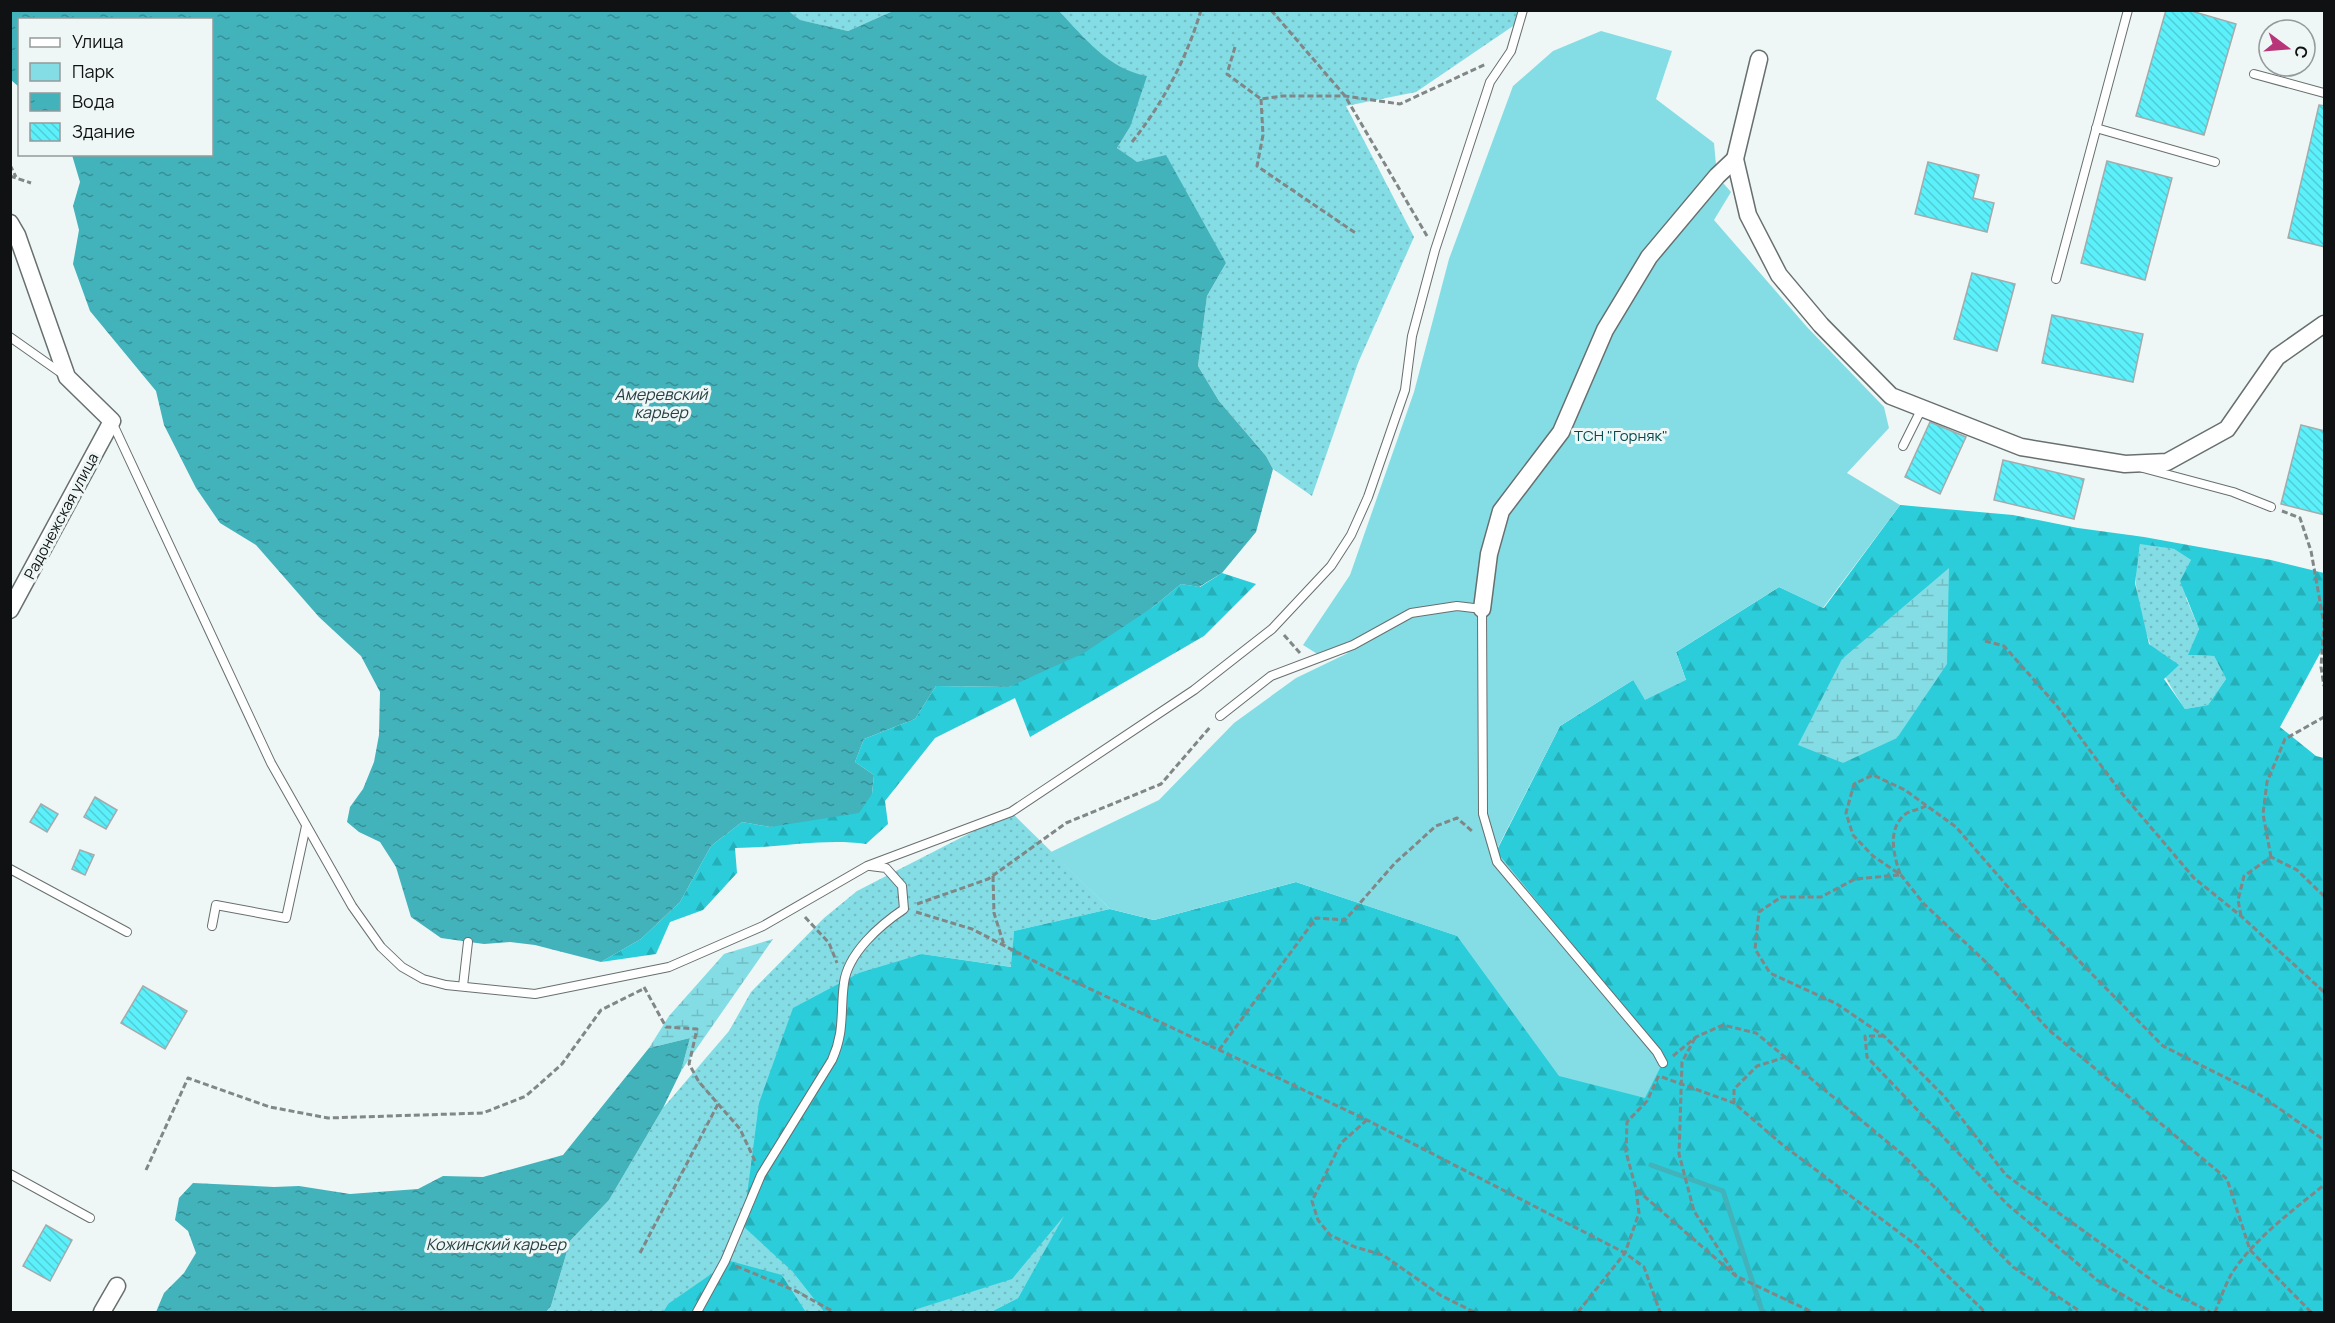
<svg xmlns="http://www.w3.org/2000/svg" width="2335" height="1323" font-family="Manrope,sans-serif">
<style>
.grass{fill:url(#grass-dots)}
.forest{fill:url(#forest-firs);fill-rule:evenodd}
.wetland{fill:url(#wetland-marsh)}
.green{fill:#84dde4}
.water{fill:url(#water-ripples)}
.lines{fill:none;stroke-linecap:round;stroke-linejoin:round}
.stream{stroke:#42b2bb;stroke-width:5}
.building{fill:url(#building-back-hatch);stroke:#a4abac;stroke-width:1.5}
.service-casing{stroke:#686f6f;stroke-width:10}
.minor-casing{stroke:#686f6f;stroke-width:19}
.path{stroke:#818686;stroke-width:3;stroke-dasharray:6 3;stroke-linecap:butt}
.service{stroke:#fff;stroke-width:8}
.minor{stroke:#fff;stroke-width:16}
.labels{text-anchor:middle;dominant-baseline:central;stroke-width:6;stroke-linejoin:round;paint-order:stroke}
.park-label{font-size:15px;fill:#034a4f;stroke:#eef6f6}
.street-label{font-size:15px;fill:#0f1112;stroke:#eef6f6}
.water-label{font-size:16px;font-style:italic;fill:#274042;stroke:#eef6f6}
</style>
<defs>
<pattern id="grass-dots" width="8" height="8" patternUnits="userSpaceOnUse" patternTransform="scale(1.5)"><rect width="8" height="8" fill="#84dde4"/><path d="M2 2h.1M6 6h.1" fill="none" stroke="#71bdc3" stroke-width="1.8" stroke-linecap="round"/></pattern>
<pattern id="forest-firs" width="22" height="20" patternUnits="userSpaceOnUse" patternTransform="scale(1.5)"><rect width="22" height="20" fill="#2acdd9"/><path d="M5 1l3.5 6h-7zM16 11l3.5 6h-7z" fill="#24afb9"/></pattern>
<pattern id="wetland-marsh" width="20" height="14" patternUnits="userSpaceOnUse" patternTransform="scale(1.5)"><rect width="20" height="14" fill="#84dde4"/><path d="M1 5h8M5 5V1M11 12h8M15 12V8" fill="none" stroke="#71bdc3"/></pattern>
<pattern id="water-ripples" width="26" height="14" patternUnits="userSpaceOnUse" patternTransform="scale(1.5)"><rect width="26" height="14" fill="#42b2bb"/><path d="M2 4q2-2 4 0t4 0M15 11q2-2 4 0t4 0" fill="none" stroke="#368f97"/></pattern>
<pattern id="building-back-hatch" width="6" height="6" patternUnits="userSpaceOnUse" patternTransform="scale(1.5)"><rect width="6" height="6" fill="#5cf0fb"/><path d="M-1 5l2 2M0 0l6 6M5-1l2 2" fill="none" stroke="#4fcdd6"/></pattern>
</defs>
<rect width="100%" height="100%" fill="#eef6f6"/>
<g class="grass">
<path d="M 787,11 L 893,11 L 848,31 L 799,20 Z"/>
<path d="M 1059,11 L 1517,11 L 1519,22 L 1416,92 L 1346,106 L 1414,237 L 1358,363 L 1312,496 L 1273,469 L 1266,456 L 1219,401 L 1198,366 L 1207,296 L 1226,263 L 1137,163 L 1117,148 L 1130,127 L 1129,73 L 1098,53 Z"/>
<path d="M 2140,543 L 2174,549 L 2191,560 L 2186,598 L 2199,629 L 2189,655 L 2214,656 L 2226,679 L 2208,705 L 2185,709 C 2159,670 2141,633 2136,585 C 2134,572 2139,556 2140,543 Z"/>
<path d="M 1011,812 L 1110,909 L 1014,931 L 1012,967 L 922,954 L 792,1271 L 824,1312 L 806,1312 L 782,1275 L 668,1304 L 663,1312 L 546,1312 L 551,1306 L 570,1241 L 609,1200 L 663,1108 L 729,1031 L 751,992 L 824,918 L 857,891 Z"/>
<path d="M 1067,1212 L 1018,1298 L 991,1312 L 914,1312 L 914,1310 Z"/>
</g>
<g class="forest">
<path d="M 1900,505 L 2013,515 L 2078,528 L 2144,537 L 2271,560 L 2324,573 L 2324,646 L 2280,727 L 2316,756 L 2324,758 L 2324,1312 L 991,1312 L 1018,1298 L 1064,1216 L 1012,1279 L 914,1310 L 914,1312 L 824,1312 L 792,1271 L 743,1226 L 759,1103 L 793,1008 L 859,973 L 922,954 L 1011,967 L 1014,931 L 1110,909 L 1154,920 L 1296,882 L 1458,936 L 1559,1075 L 1659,1051 L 1496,852 L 1560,726 L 1633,680 L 1686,680 L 1676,652 L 1779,587 L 1824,608 ZM 2140,544 L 2174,549 L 2191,560 L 2180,581 L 2199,629 L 2188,655 L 2214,656 L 2226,679 L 2208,705 L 2185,709 L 2164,679 L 2179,665 L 2149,644 L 2135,583 Z"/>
<path d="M 1222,573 L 1256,584 L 1204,636 L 1030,737 L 1015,698 L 935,738 L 885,801 L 888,824 L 866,844 C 823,838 778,848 735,848 L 737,873 L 703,910 L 670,922 L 656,954 L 601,962 L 641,939 L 680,902 L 711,846 L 742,822 L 770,827 L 872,794 L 874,775 L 855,762 L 864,739 L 915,719 L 936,686 L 1009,687 L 1153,607 L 1181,584 L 1200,587 Z"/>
<path d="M 730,1261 L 782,1275 L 806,1312 L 663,1312 L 668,1304 Z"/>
</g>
<g class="wetland">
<path d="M 1949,568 L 1947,664 L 1897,738 L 1843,763 L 1798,745 L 1842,659 Z"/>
<path d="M 773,939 L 681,1071 L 690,1038 L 649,1048 L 669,1016 L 724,954 Z"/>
</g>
<path class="green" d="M 1601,31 L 1672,51 L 1656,99 L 1714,143 L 1717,176 L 1731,192 L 1714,220 L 1807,327 L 1884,407 L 1889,428 L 1847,473 L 1900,505 L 1823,608 L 1779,587 L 1676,652 L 1686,680 L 1645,700 L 1633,680 L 1560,726 L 1496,851 L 1659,1051 L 1664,1060 L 1645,1098 L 1559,1076 L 1457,936 L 1296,882 L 1154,920 L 1110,909 L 1051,852 L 1159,800 L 1234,723 L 1296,678 L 1348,653 L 1319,655 L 1303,645 L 1350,575 L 1414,392 L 1449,259 L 1513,86 L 1553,51 Z"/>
<g class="water">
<path d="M 787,10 L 800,20 L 848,31 L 893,11 L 1059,11 C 1085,38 1108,69 1147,76 L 1130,127 L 1117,148 L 1137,162 L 1166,155 L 1226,263 L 1207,296 L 1198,366 L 1219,401 L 1266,456 L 1273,469 L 1256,532 L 1222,573 L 1199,587 L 1181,584 L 1153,607 L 1084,653 L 1009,687 L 936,686 L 915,719 L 864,739 L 855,762 L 874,775 L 872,794 L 859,813 L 770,827 L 742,822 L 711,846 L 680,902 L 641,939 L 601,962 L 535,945 L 510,942 L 484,944 L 441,938 L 411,917 L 396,867 L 380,842 L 359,832 L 347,822 L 350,807 L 363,789 L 374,762 L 379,735 L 380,692 L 361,656 L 319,617 L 256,545 L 220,523 L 196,488 L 164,425 L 156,391 L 90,311 L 73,264 L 79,230 L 73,206 L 80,182 L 72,155 L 212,154 L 212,20 L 20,20 L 19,87 L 11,80 L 11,11 Z"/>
<path d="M 690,1038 L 681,1071 L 663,1108 L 609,1200 L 570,1241 L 551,1306 L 546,1312 L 156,1312 L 164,1293 L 184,1273 L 196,1253 L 188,1231 L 175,1220 L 179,1198 L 193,1183 L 274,1187 L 299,1186 L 350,1194 L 418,1189 L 443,1176 L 483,1177 L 563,1155 L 649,1048 Z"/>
</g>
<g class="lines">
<path class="stream" d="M 1651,1165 L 1723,1191 L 1762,1311 L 1764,1312"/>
</g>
<g class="building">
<path d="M 2166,10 L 2188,10 L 2236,24 L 2204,135 L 2136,116 Z"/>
<path d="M 2319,105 L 2325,106 L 2325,247 L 2288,238 Z"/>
<path d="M 2107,161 L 2172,178 L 2145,280 L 2081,263 Z"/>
<path d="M 1928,162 L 1979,175 L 1973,198 L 1994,203 L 1987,232 L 1915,214 Z"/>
<path d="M 1972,273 L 2015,284 L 1997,351 L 1954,339 Z"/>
<path d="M 2052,315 L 2143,334 L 2133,382 L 2042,363 Z"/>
<path d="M 1930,422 L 1966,437 L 1940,494 L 1905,477 Z"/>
<path d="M 2301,425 L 2325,431 L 2325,515 L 2281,504 Z"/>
<path d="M 2003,460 L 2084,479 L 2074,519 L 1994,500 Z"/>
<path d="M 95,797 L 117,810 L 106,829 L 84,817 Z"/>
<path d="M 41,804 L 58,814 L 47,832 L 30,822 Z"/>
<path d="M 80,850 L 94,855 L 85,875 L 72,869 Z"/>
<path d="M 143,986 L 187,1011 L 165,1049 L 121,1023 Z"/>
<path d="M 46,1225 L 72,1240 L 50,1281 L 23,1266 Z"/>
</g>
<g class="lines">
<g class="service-casing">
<g id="service">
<path d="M 2254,74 L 2324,93"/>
<path d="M 2096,128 L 2215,162"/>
<path d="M 2056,279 L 2128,10"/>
<path d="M 10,337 L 64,375"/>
<path d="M 112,422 L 271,763 L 352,906 L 381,947 L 402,967 L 423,979 L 446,985 L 535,994 L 669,967 L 763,926 L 867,866 L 1011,812 L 1194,690 L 1272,629 L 1331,566 L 1351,535 L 1368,497 L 1405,390 L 1412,336 L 1435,250 L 1490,82 L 1511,51 L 1523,10"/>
<path d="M 1903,446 L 1922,408"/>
<path d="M 2143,468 L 2233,492 L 2271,507"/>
<path d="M 1220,716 L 1271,676 L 1353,645 L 1411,613 L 1457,606 L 1482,609 L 1483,814 L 1497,862 L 1657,1052 L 1663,1063"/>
<path d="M 10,869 L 127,932"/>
<path d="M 212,926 L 216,905 L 286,918 L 306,826"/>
<path d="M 463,986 L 468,942"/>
<path d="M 10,1174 L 90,1218"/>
<path d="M 697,1312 L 725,1261 L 761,1175 L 832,1060 C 845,1031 840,1013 844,983 C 848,953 880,925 904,909 L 902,886 L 886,868 L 870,866"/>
</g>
</g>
<g class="minor-casing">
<g id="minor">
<path d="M 1759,59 L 1735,159 L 1748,215 L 1779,275 L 1821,325 L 1891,396 L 2021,447 L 2125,464 L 2167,462 L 2227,429 L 2277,357 L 2324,324"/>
<path d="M 10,223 L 17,235 L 67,377 L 112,421 L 10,610"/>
<path d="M 1482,609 L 1489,554 L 1501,511 L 1561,432 L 1605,330 L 1649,257 L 1717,176 L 1735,159"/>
<path d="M 102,1312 L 117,1286"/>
</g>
</g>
<g class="path">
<path d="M 1271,10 L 1345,96 L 1427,236"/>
<path d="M 1235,47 L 1227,74 L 1261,99 L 1282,96 L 1345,96 L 1400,104 L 1486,64"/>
<path d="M 1261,99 L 1263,135 L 1257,166 L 1357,234"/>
<path d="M 1132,142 C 1163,103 1187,58 1201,10"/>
<path d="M 10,165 L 16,177"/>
<path d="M 10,176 L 31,183"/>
<path d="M 2282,511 L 2300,518 L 2311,551 L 2324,624 L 2321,667 L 2324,686"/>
<path d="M 1284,635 L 1300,653"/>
<path d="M 1985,641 L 2004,646 L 2057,706 L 2120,791 L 2194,878 L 2241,916 L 2324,992"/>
<path d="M 2271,857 L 2263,814 L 2267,782 L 2285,739 L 2324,717"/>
<path d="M 1900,874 C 1894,855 1887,831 1904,815 C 1909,811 1920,809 1926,806"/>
<path d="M 1899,875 L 1855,879 L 1821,897 L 1781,897 L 1759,912 L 1755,949 L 1770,973 L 1837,1004 L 1884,1036 L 1944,1096 L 2006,1175 L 2160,1286 L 2210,1312"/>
<path d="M 993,876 L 994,913 L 1004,945"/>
<path d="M 917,904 L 988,879 L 1066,823 L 1161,784 L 1211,726"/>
<path d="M 916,912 L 972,929 L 1065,977 L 1367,1120 L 1625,1253 L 1644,1267 L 1660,1312"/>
<path d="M 2241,916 L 2238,900 L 2244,876 L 2271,857 L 2297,870 L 2324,896"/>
<path d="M 805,917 L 829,943 L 837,963"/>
<path d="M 644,987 L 666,1027 L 697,1029 L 689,1064 L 699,1082 L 740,1129 L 755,1161"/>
<path d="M 1884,1036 L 1865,1036 L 1867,1057 L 2007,1204 L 2097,1280 L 2152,1312"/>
<path d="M 1695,1038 L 1682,1062 L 1679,1154 L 1694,1211 L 1736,1276"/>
<path d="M 1219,1050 L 1316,918 L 1345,920 L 1396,862 L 1436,826 L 1457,818 L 1473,832"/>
<path d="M 1673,1056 L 1696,1037 L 1723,1025 L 1756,1033 L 1902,1154 L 2013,1267 L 2081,1312"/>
<path d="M 1786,1057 L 1757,1066 L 1734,1089 L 1734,1103 L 1784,1146 L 1916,1245 L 1985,1312"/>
<path d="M 1662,1077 L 1734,1103"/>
<path d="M 1367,1120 L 1341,1143 L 1312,1201 L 1318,1220 L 1330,1235 L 1355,1247 L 1383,1255 L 1440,1295 L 1474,1312"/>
<path d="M 146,1170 L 188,1078 L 270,1107 L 328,1118 L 483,1113 L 526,1096 L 562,1064 L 601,1010 L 645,988"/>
<path d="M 1637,1190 L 1736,1276 L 1812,1312"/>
<path d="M 640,1253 L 718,1104"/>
<path d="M 736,1266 L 796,1291 L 834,1312"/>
<path d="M 1578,1312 L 1625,1253 L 1639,1213 L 1636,1189 L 1626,1152 L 1627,1122 L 1647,1101 L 1659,1075"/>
<path d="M 2215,1312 C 2220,1300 2225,1285 2232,1273 C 2255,1238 2292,1211 2324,1185"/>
<path d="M 2311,1312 L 2250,1250 L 2227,1179 L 2049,1030 L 1988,964 L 1924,904 L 1901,875 L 1873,856 L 1853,835 L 1846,813 L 1854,784 L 1873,775 L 1905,790 L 1956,827 L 2021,902 L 2163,1046 L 2260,1095 L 2324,1140"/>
</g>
<use href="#service" class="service"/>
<use href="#minor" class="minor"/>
</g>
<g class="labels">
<g class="park-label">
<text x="1621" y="435">ТСН "Горняк"</text>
</g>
<g class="street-label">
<text transform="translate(61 516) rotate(-62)">Радонежская улица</text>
</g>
<g class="water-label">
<text x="661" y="394">Амеревский<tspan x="661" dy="18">карьер</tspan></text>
<text x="496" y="1244">Кожинский карьер</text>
</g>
</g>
<rect width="2335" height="1323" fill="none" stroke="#0f1112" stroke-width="24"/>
<rect x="18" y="18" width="195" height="138" fill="#eef6f6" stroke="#959a9b" stroke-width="1.5"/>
<rect x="30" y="38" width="30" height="9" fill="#ffffff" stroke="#959a9b" stroke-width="1.5"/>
<text x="72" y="48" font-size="18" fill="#0f1112">Улица</text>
<rect x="30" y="63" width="30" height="18" fill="#84dde4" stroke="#959a9b" stroke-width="1.5"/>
<text x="72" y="78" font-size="18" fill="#0f1112">Парк</text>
<rect x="30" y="93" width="30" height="18" fill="url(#water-ripples)" stroke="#959a9b" stroke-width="1.5"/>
<text x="72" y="108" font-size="18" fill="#0f1112">Вода</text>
<rect x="30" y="123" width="30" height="18" fill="url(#building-back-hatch)" stroke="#959a9b" stroke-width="1.5"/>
<text x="72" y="138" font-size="18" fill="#0f1112">Здание</text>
<g transform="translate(2287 48) rotate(106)"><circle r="28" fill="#eef6f6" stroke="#959a9b" stroke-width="1.5"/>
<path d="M0-4.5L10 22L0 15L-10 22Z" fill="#b9357a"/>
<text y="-9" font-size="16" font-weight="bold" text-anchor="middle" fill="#0f1112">С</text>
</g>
</svg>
